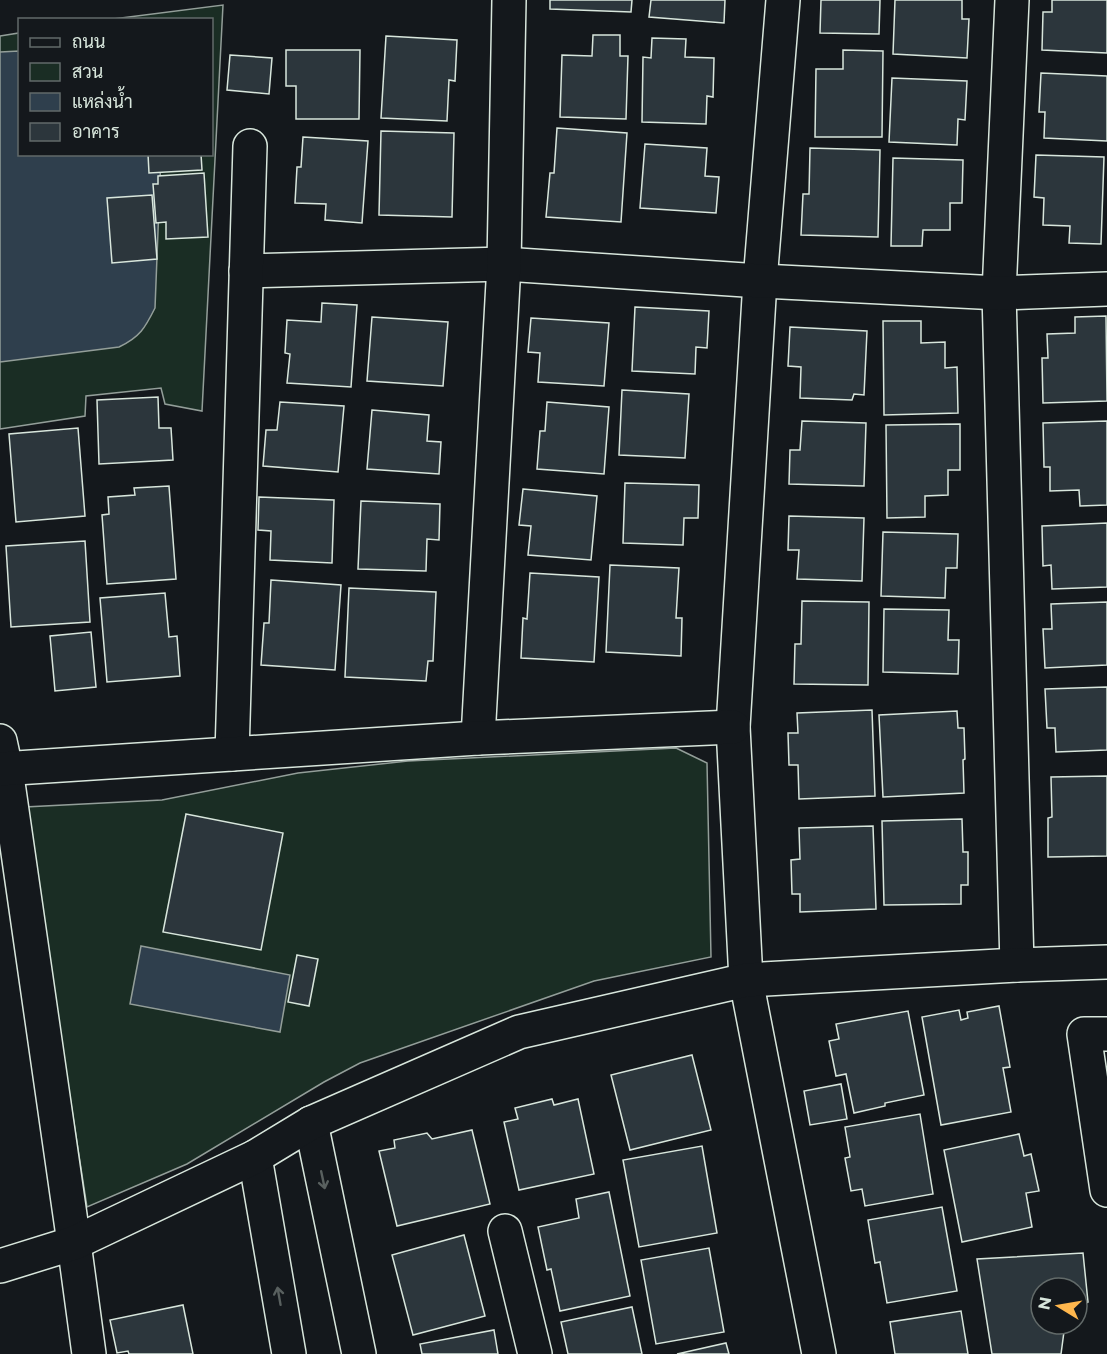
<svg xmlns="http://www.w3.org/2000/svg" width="1107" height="1354" font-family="Montserrat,Sarabun,sans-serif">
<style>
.green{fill:#1a2d24;stroke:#939e99;stroke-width:1.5}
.water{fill:#2f3f4d;stroke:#939e99;stroke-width:1.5}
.building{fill:#2c363c;stroke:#d8e6dc;stroke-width:1.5}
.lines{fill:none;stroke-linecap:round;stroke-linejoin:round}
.minor-casing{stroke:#d8e6dc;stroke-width:36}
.minor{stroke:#14181c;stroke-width:33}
.oneway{stroke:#59605f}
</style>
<rect width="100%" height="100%" fill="#14181c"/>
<g class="green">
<path d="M 223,5 L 202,411 L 165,404 L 161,388 L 86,396 L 85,416 L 0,429 L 0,36 L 19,33 L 20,154 L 212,154 L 212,20 L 113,19 Z"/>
<path d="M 676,748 L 707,763 L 711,957 L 594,981 L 360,1063 L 324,1082 L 187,1164 L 87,1207 L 25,807 L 162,800 L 298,773 L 408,761 Z"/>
</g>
<g class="water">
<path d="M 19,51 L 20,154 L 161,155 L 155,308 C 145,328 140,337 119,347 L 0,362 L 0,52 Z"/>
<path d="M 141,946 L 290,975 L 280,1032 L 130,1004 Z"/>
</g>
<g class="building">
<path d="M 550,0 L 632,0 L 631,12 L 550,9 Z"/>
<path d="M 651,0 L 725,0 L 724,23 L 649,17 Z"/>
<path d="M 821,0 L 880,0 L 879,34 L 820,33 Z"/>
<path d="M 895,0 L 962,0 L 962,19 L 969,19 L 967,58 L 893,54 Z"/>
<path d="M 1052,0 L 1107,0 L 1107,53 L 1042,50 L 1043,12 L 1052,12 Z"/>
<path d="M 593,35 L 620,35 L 620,56 L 628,56 L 626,119 L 560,117 L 562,55 L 592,56 Z"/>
<path d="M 386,36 L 457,40 L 455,81 L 449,80 L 447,121 L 381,118 Z"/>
<path d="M 652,38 L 686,39 L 685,57 L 714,58 L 713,97 L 707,96 L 706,124 L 642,122 L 643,57 L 651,58 Z"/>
<path d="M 286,50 L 360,50 L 359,119 L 296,119 L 296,86 L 286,86 Z"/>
<path d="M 843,50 L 883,51 L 882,137 L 815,137 L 816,69 L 843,69 Z"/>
<path d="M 230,55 L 272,58 L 269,94 L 227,90 Z"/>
<path d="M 1041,73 L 1107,76 L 1107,141 L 1044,138 L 1045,112 L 1039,112 Z"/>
<path d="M 892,78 L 967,81 L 965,120 L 958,119 L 957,145 L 889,142 Z"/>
<path d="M 557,128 L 627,133 L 621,222 L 546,217 L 550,173 L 554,173 Z"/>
<path d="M 381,131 L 454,133 L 452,217 L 379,215 Z"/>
<path d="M 303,137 L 368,141 L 362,223 L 325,220 L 326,204 L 295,203 L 297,167 L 301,167 Z"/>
<path d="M 645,144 L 707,148 L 705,176 L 719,177 L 716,213 L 640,208 Z"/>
<path d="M 810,148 L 880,150 L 878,237 L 801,235 L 803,194 L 809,194 Z"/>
<path d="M 148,154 L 201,154 L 202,170 L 149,173 Z"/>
<path d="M 1036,155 L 1104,157 L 1101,244 L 1069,243 L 1070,226 L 1043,225 L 1044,198 L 1034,197 Z"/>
<path d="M 893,158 L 963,160 L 962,203 L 950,203 L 950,230 L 923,230 L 922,246 L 891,246 Z"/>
<path d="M 204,173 L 208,237 L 166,239 L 166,222 L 156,223 L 153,184 L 158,184 L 158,176 Z"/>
<path d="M 152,195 L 157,259 L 112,263 L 107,198 Z"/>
<path d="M 322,303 L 357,305 L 351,387 L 287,383 L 290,354 L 285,353 L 287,320 L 321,322 Z"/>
<path d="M 635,307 L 709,311 L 707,348 L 696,347 L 695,374 L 632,371 Z"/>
<path d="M 1106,316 L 1107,401 L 1043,403 L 1042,358 L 1048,358 L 1047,334 L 1075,333 L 1075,317 Z"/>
<path d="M 372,317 L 448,322 L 443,386 L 367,381 Z"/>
<path d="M 531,318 L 609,323 L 604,386 L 538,382 L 540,353 L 528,352 Z"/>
<path d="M 883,321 L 921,321 L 921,343 L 945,342 L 945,368 L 957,367 L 958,413 L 884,415 Z"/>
<path d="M 790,327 L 867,331 L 864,395 L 854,394 L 852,400 L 800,398 L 801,367 L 788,366 Z"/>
<path d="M 622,390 L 689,394 L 685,458 L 619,455 Z"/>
<path d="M 158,397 L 159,428 L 171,428 L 173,460 L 99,464 L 97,400 Z"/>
<path d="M 280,402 L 344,406 L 338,472 L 263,466 L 266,430 L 277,430 Z"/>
<path d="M 547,402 L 609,407 L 604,474 L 537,469 L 540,431 L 545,431 Z"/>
<path d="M 372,410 L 429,415 L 427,441 L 441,442 L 439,474 L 367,469 Z"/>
<path d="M 802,421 L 866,423 L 864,486 L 789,484 L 790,450 L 800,450 Z"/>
<path d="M 1107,421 L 1107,505 L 1080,506 L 1079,490 L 1050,491 L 1050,467 L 1044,467 L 1043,423 Z"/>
<path d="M 960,424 L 960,470 L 948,470 L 948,495 L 925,496 L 925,517 L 887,518 L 886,425 Z"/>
<path d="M 78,428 L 85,516 L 16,522 L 9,434 Z"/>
<path d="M 625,483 L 699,485 L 698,518 L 684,518 L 683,545 L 623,543 Z"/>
<path d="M 169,486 L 176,579 L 107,584 L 102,515 L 109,514 L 108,497 L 135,495 L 134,488 Z"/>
<path d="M 523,489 L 597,496 L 591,560 L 528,555 L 531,526 L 519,525 Z"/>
<path d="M 259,497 L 334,500 L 332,563 L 270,560 L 271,531 L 258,530 Z"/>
<path d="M 361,501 L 440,504 L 439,540 L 427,539 L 426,571 L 358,569 Z"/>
<path d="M 789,516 L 864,518 L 862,581 L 797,579 L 799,550 L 788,550 Z"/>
<path d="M 1107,523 L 1107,587 L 1052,589 L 1051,565 L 1043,566 L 1042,526 Z"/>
<path d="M 883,532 L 958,534 L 957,568 L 946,568 L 945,598 L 881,596 Z"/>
<path d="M 85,541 L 90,622 L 11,627 L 6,546 Z"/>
<path d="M 610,565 L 679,568 L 676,618 L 682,618 L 681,656 L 606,652 Z"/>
<path d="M 530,573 L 599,577 L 594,662 L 521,658 L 523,618 L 527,619 Z"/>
<path d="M 271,580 L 341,585 L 335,670 L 261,665 L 264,623 L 269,623 Z"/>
<path d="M 349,588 L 436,592 L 433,661 L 428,661 L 426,681 L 345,677 Z"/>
<path d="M 165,593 L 169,637 L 177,636 L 180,676 L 107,682 L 100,598 Z"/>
<path d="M 802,601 L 869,602 L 868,685 L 794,684 L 795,644 L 801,644 Z"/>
<path d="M 1107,602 L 1107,665 L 1045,668 L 1043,629 L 1052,629 L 1051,604 Z"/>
<path d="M 884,609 L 949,610 L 948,640 L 959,640 L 958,674 L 883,672 Z"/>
<path d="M 91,632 L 96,687 L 55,691 L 50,636 Z"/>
<path d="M 1107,687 L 1107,750 L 1056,752 L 1055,728 L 1047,728 L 1045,689 Z"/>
<path d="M 872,710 L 875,796 L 799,799 L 798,765 L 789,765 L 788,733 L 798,733 L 797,713 Z"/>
<path d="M 957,711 L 958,728 L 964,728 L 965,759 L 963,760 L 964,793 L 883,797 L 879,715 Z"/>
<path d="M 1107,776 L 1107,856 L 1048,857 L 1048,818 L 1052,817 L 1051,777 Z"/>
<path d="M 186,814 L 283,833 L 261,950 L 163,932 Z"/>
<path d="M 962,819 L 963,852 L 968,852 L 968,885 L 961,885 L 961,904 L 884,905 L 882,821 Z"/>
<path d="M 873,826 L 876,909 L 800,912 L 800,894 L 792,894 L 791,860 L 800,859 L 799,828 Z"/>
<path d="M 297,955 L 318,959 L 309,1006 L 288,1002 Z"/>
<path d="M 999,1006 L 1010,1067 L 1003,1068 L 1011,1112 L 941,1125 L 922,1017 L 959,1010 L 961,1020 L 968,1018 L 967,1012 Z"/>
<path d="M 908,1011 L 924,1095 L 885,1103 L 885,1106 L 854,1113 L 846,1074 L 836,1076 L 829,1041 L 839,1039 L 836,1024 Z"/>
<path d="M 692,1055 L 711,1130 L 630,1150 L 611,1075 Z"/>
<path d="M 841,1084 L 847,1119 L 810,1125 L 804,1091 Z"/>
<path d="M 552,1099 L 554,1105 L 578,1099 L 594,1174 L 519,1190 L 504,1122 L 518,1119 L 515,1108 Z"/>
<path d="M 920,1114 L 933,1194 L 865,1206 L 862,1189 L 851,1191 L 845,1158 L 850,1157 L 845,1127 Z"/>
<path d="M 472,1130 L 490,1204 L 397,1226 L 379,1151 L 395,1148 L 394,1140 L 427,1133 L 432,1139 Z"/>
<path d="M 1019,1134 L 1024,1156 L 1031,1154 L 1039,1191 L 1026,1193 L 1032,1227 L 962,1242 L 944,1150 Z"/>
<path d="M 702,1146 L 717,1233 L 639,1247 L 623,1160 Z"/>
<path d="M 609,1192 L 630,1296 L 560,1311 L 551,1269 L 547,1270 L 538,1227 L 579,1218 L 576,1199 Z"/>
<path d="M 942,1207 L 957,1291 L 887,1303 L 880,1262 L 875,1263 L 868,1220 Z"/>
<path d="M 464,1235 L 485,1316 L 413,1335 L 392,1255 Z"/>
<path d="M 709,1248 L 724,1332 L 656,1344 L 641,1260 Z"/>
<path d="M 1083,1253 L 1088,1302 L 1077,1308 L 1077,1288 L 1041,1288 L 1041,1324 L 1065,1324 L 1061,1354 L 992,1354 L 977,1259 Z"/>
<path d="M 183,1305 L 193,1354 L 129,1354 L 128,1351 L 117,1353 L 110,1320 Z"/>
<path d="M 632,1307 L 642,1354 L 568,1354 L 561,1322 Z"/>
<path d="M 961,1311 L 968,1354 L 895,1354 L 890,1322 Z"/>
<path d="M 494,1330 L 498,1354 L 422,1354 L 420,1344 Z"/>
<path d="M 726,1343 L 729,1354 L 677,1354 Z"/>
</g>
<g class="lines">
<g class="minor-casing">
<g id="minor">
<path d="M 783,0 L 760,281 L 733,727 L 746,980 L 819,1354"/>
<path d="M 1012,0 L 999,293 L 1017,965"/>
<path d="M 246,271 L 504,264 L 760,281 L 999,293 L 1107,289"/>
<path d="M 478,738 L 504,264 L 509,0"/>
<path d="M 0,741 L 6,769 L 74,1243 L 89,1354"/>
<path d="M 232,754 L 250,146"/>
<path d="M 0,769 L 478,738 L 733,727"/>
<path d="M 1107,1034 L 1084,1034 L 1107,1190"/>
<path d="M 311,1123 L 359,1354"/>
<path d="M 255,1157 L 289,1354"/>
<path d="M 505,1231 L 535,1354"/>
<path d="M 0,1266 L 74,1243 L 255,1157 L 311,1123 L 519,1032 L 746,980 L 1017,965 L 1107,962"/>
</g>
</g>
<use href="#minor" class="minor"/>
</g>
<defs><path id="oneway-shaft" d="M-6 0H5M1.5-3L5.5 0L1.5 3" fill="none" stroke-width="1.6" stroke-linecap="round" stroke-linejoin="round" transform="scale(1.5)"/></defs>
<g class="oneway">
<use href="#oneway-shaft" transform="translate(323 1180) rotate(78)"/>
<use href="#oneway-shaft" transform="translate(279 1296) rotate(-100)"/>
</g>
<rect x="18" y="18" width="195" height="138" fill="#14181c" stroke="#626a69" stroke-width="1.5"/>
<rect x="30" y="38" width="30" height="9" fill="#14181c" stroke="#626a69" stroke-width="1.5"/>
<text x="72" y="48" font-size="18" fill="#d8e6dc">ถนน</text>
<rect x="30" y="63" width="30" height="18" fill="#1a2d24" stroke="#626a69" stroke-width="1.5"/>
<text x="72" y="78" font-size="18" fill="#d8e6dc">สวน</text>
<rect x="30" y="93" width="30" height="18" fill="#2f3f4d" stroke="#626a69" stroke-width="1.5"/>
<text x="72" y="108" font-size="18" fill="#d8e6dc">แหล่งน้ำ</text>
<rect x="30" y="123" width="30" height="18" fill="#2c363c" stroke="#626a69" stroke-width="1.5"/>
<text x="72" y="138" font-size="18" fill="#d8e6dc">อาคาร</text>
<g transform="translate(1059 1306) rotate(281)"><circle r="28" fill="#14181c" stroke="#626a69" stroke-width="1.5"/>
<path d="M0-4.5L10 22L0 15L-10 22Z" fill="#ffb74d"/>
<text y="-9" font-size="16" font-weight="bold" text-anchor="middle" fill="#d8e6dc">N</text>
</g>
</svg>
